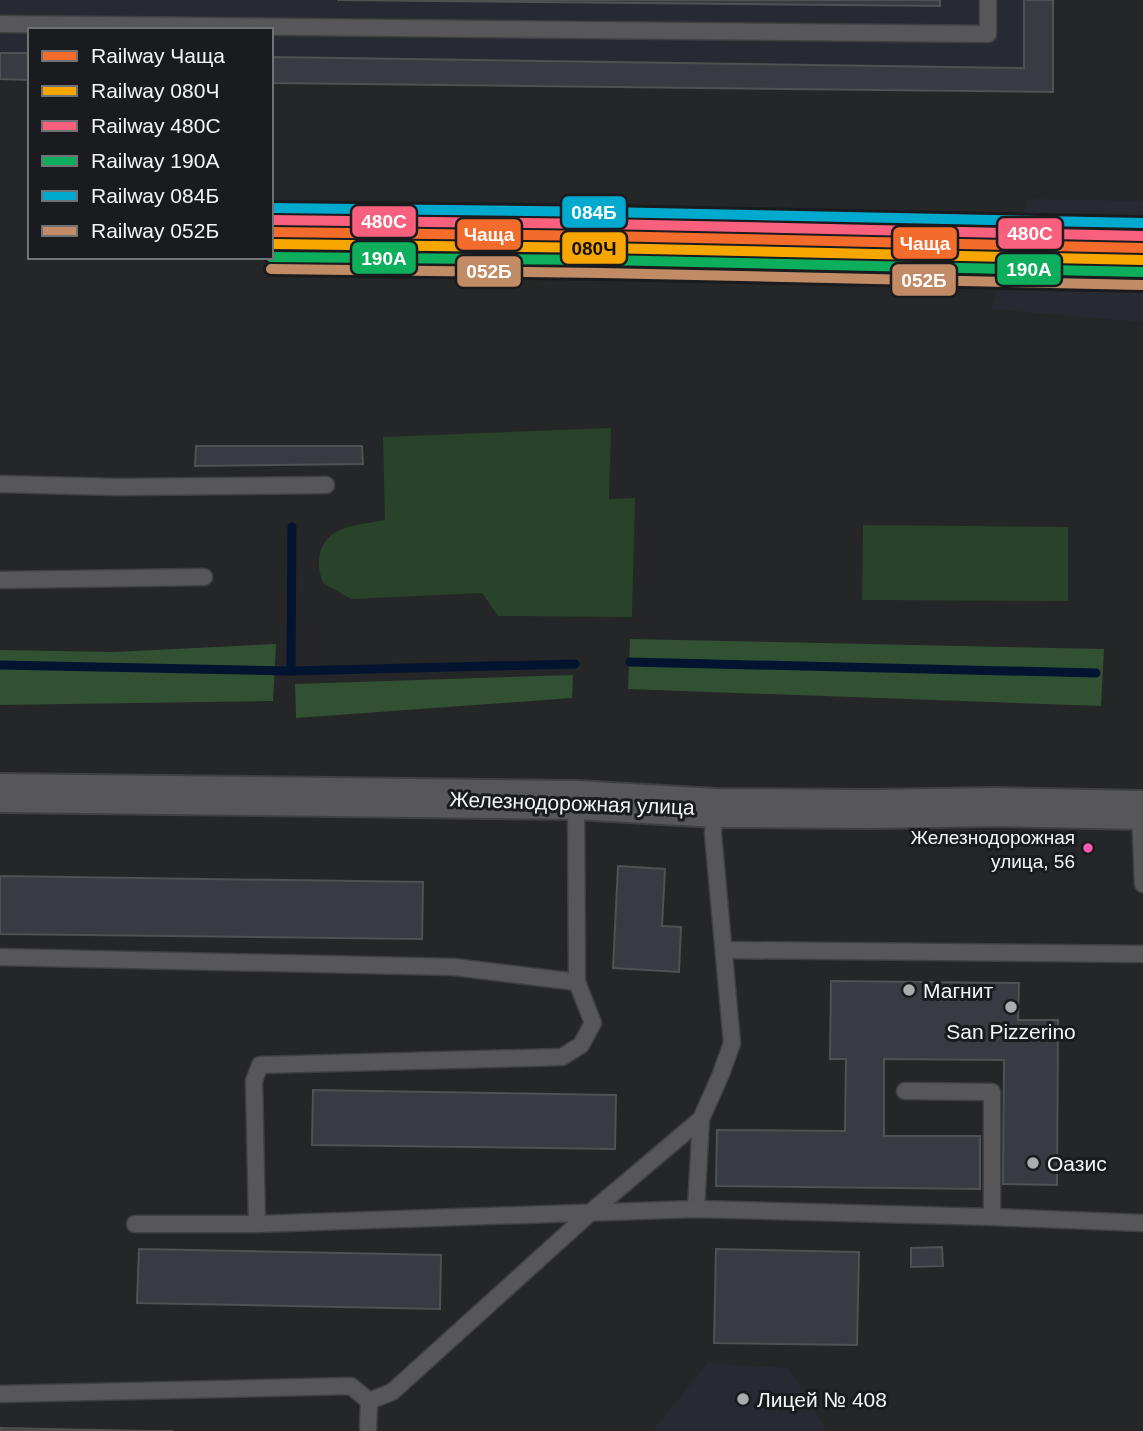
<svg xmlns="http://www.w3.org/2000/svg" width="1143" height="1431" font-family="Helvetica,sans-serif">
<style>
.built{fill:#282a33}
.green{fill:#284329}
.forest{fill:#325133}
.lines{fill:none;stroke-linecap:round;stroke-linejoin:round}
.stream{stroke:#031431;stroke-width:9}
.building{fill:#393b43;stroke:#505153;stroke-width:2}
.lane-casing{stroke:#404043;stroke-width:19}
.secondary-casing{stroke:#404043;stroke-width:42}
.lane{stroke:#575759;stroke-width:16}
.secondary{stroke:#575759;stroke-width:38}
.rail-1-casing{stroke:#1a1b1f;stroke-width:16}
.rail-2-casing{stroke:#1a1b1f;stroke-width:16}
.rail-3-casing{stroke:#1a1b1f;stroke-width:16}
.rail-4-casing{stroke:#1a1b1f;stroke-width:16}
.rail-5-casing{stroke:#1a1b1f;stroke-width:16}
.rail-6-casing{stroke:#1a1b1f;stroke-width:16}
.rail-1{stroke:#f36c2b;stroke-width:10}
.rail-2{stroke:#f7a600;stroke-width:10}
.rail-3{stroke:#f8607d;stroke-width:10}
.rail-4{stroke:#0daf5c;stroke-width:10}
.rail-5{stroke:#00a9ce;stroke-width:10}
.rail-6{stroke:#c18c65;stroke-width:10}
.bus-dot{fill:#f75aaf;stroke:#1a1b1f;stroke-width:2.5}
.poi-dot{fill:#abacaf;stroke:#1a1b1f;stroke-width:2.5}
.labels{text-anchor:middle;dominant-baseline:central;stroke-width:6;stroke-linejoin:round;paint-order:stroke}
.bus-label{font-size:19px;fill:#f3f4f7;stroke:#1a1b1f;text-anchor:end}
.street-label{font-size:21px;fill:#f3f4f7;stroke:#1a1b1f}
.poi-label{font-size:21px;fill:#f3f4f7;stroke:#1a1b1f;text-anchor:start}
.line-badge{stroke:#1a1b1f;stroke-width:2.5}
.badge-label{font-size:19px;text-anchor:middle;font-weight:bold;fill:#fff}
.pale-badge-label{font-size:19px;text-anchor:middle;font-weight:bold;fill:#111}
</style>
<rect width="100%" height="100%" fill="#252628"/>
<g class="built">
<path d="M 0,0 L 1053,0 L 1053,92 L 271,83 L 271,30 L 30,30 L 30,80 L 0,79 Z"/>
<path d="M 1028,199 L 1143,201 L 1143,322 L 991,309 Z"/>
<path d="M 708,1363 L 789,1368 L 827,1431 L 652,1431 Z"/>
</g>
<g class="green">
<path d="M 611,428 L 609,499 L 635,498 L 632,617 L 498,616 L 482,593 L 351,599 L 323,583 C 321,577 318,568 319,561 C 322,524 358,526 385,520 L 383,437 Z"/>
<path d="M 863,525 L 1068,527 L 1068,601 L 862,600 Z"/>
</g>
<g class="forest">
<path d="M 630,639 L 1104,649 L 1101,706 L 628,689 Z"/>
<path d="M 276,644 L 273,701 L 0,705 L 0,650 L 114,652 Z"/>
<path d="M 573,675 L 572,698 L 296,718 L 295,684 Z"/>
</g>
<g class="lines">
<g class="stream">
<path d="M 630,662 L 1096,673"/>
<path d="M 0,665 L 291,671 L 575,664"/>
<path d="M 291,671 L 292,527"/>
</g>
</g>
<g class="building">
<path d="M 337,0 L 940,0 L 940,6 Z"/>
<path d="M 1024,0 L 1053,0 L 1053,92 L 271,83 L 271,57 L 1024,68 Z"/>
<path d="M 0,53 L 30,53 L 30,80 L 0,79 Z"/>
<path d="M 196,446 L 362,446 L 363,464 L 195,466 Z"/>
<path d="M 618,866 L 665,869 L 662,926 L 681,927 L 679,972 L 613,968 Z"/>
<path d="M 0,876 L 423,882 L 422,939 L 0,934 Z"/>
<path d="M 831,981 L 1019,983 L 1018,1020 L 1058,1020 L 1057,1185 L 1003,1184 L 1004,1060 L 884,1059 L 884,1136 L 980,1136 L 980,1189 L 716,1186 L 717,1130 L 845,1131 L 846,1059 L 830,1059 Z"/>
<path d="M 313,1090 L 616,1095 L 615,1149 L 312,1145 Z"/>
<path d="M 942,1247 L 943,1266 L 911,1267 L 911,1248 Z"/>
<path d="M 139,1249 L 441,1255 L 440,1309 L 137,1303 Z"/>
<path d="M 716,1249 L 859,1252 L 857,1345 L 714,1343 Z"/>
<path d="M 0,1428 L 147,1431 L 173,1431 L 0,1431 Z"/>
</g>
<g class="lines">
<g class="lane-casing">
<g id="lane">
<path d="M 0,24 L 988,34 L 988,0"/>
<path d="M 0,484 L 117,487 L 326,485"/>
<path d="M 0,580 L 204,577"/>
<path d="M 1140,810 L 1143,884"/>
<path d="M 724,950 L 1143,954"/>
<path d="M 0,957 L 454,967 L 577,982"/>
<path d="M 905,1091 L 992,1092 L 992,1217"/>
<path d="M 696,1209 L 701,1119 L 721,1074 L 732,1043 L 713,834 L 715,808"/>
<path d="M 135,1224 L 257,1224 L 696,1209 L 992,1217 L 1143,1223"/>
<path d="M 257,1224 L 254,1081 L 260,1065 L 562,1057 L 581,1045 L 593,1023 L 577,982 L 576,800"/>
<path d="M 0,1394 L 351,1386 L 369,1401"/>
<path d="M 369,1401 L 392,1392 L 591,1212 L 701,1119"/>
<path d="M 368,1431 L 369,1401"/>
</g>
</g>
<g class="secondary-casing">
<path id="secondary" d="M 0,793 L 576,800 L 715,808 L 872,809 L 994,807 L 1143,810"/>
</g>
<use href="#lane" class="lane"/>
<use href="#secondary" class="secondary"/>
<g class="rail-1-casing">
<path id="rail-1" d="M 271,232 L 603,236 L 1143,248"/>
</g>
<g class="rail-2-casing">
<path id="rail-2" d="M 271,244 L 603,248 L 1143,260"/>
</g>
<g class="rail-3-casing">
<path id="rail-3" d="M 271,220 L 603,224 L 1143,236"/>
</g>
<g class="rail-4-casing">
<path id="rail-4" d="M 271,257 L 603,260 L 1142,272"/>
</g>
<g class="rail-5-casing">
<path id="rail-5" d="M 271,208 L 604,212 L 1143,223"/>
</g>
<g class="rail-6-casing">
<path id="rail-6" d="M 271,269 L 602,273 L 1142,285"/>
</g>
<use href="#rail-1" class="rail-1"/>
<use href="#rail-2" class="rail-2"/>
<use href="#rail-3" class="rail-3"/>
<use href="#rail-4" class="rail-4"/>
<use href="#rail-5" class="rail-5"/>
<use href="#rail-6" class="rail-6"/>
</g>
<circle class="bus-dot" cx="1088" cy="848" r="6"/>
<g class="poi-dot">
<circle cx="909" cy="990" r="7"/>
<circle cx="1011" cy="1007" r="7"/>
<circle cx="1033" cy="1163" r="7"/>
<circle cx="743" cy="1399" r="7"/>
</g>
<g class="labels">
<g class="bus-label">
<text x="1075" y="837">Железнодорожная<tspan x="1075" dy="24">улица, 56</tspan></text>
</g>
<g class="street-label">
<text transform="translate(572 803) rotate(2)">Железнодорожная улица</text>
</g>
<g class="poi-label">
<text x="923" y="990">Магнит</text>
<text x="1011" y="1031" text-anchor="middle">San Pizzerino</text>
<text x="1047" y="1163">Оазис</text>
<text x="757" y="1399">Лицей № 408</text>
</g>
</g>
<g class="line-badge">
<rect x="561" y="195" width="66" height="34" rx="7" fill="#00a9ce"/>
<rect x="351" y="205" width="66" height="33" rx="7" fill="#f8607d"/>
<rect x="997" y="217" width="66" height="33" rx="7" fill="#f8607d"/>
<rect x="456" y="218" width="66" height="33" rx="7" fill="#f36c2b"/>
<rect x="892" y="226" width="66" height="34" rx="7" fill="#f36c2b"/>
<rect x="561" y="231" width="66" height="34" rx="7" fill="#f7a600"/>
<rect x="351" y="241" width="66" height="34" rx="7" fill="#0daf5c"/>
<rect x="996" y="253" width="66" height="33" rx="7" fill="#0daf5c"/>
<rect x="456" y="255" width="66" height="33" rx="7" fill="#c18c65"/>
<rect x="891" y="263" width="66" height="34" rx="7" fill="#c18c65"/>
</g>
<g class="badge-label">
<text x="594" y="219">084Б</text>
<text x="384" y="228">480С</text>
<text x="1030" y="240">480С</text>
<text x="489" y="241">Чаща</text>
<text x="925" y="250">Чаща</text>
<text x="384" y="265">190А</text>
<text x="1029" y="276">190А</text>
<text x="489" y="278">052Б</text>
<text x="924" y="287">052Б</text>
</g>
<g class="pale-badge-label">
<text x="594" y="255">080Ч</text>
</g>
<rect x="28" y="28" width="245" height="231" fill="#1a1b1f" stroke="#717275" stroke-width="2"/>
<rect x="42" y="51" width="35" height="10" fill="#f36c2b" stroke="#717275" stroke-width="2"/>
<text x="91" y="63" font-size="21" fill="#f3f4f7">Railway Чаща</text>
<rect x="42" y="86" width="35" height="10" fill="#f7a600" stroke="#717275" stroke-width="2"/>
<text x="91" y="98" font-size="21" fill="#f3f4f7">Railway 080Ч</text>
<rect x="42" y="121" width="35" height="10" fill="#f8607d" stroke="#717275" stroke-width="2"/>
<text x="91" y="133" font-size="21" fill="#f3f4f7">Railway 480С</text>
<rect x="42" y="156" width="35" height="10" fill="#0daf5c" stroke="#717275" stroke-width="2"/>
<text x="91" y="168" font-size="21" fill="#f3f4f7">Railway 190А</text>
<rect x="42" y="191" width="35" height="10" fill="#00a9ce" stroke="#717275" stroke-width="2"/>
<text x="91" y="203" font-size="21" fill="#f3f4f7">Railway 084Б</text>
<rect x="42" y="226" width="35" height="10" fill="#c18c65" stroke="#717275" stroke-width="2"/>
<text x="91" y="238" font-size="21" fill="#f3f4f7">Railway 052Б</text>
</svg>
